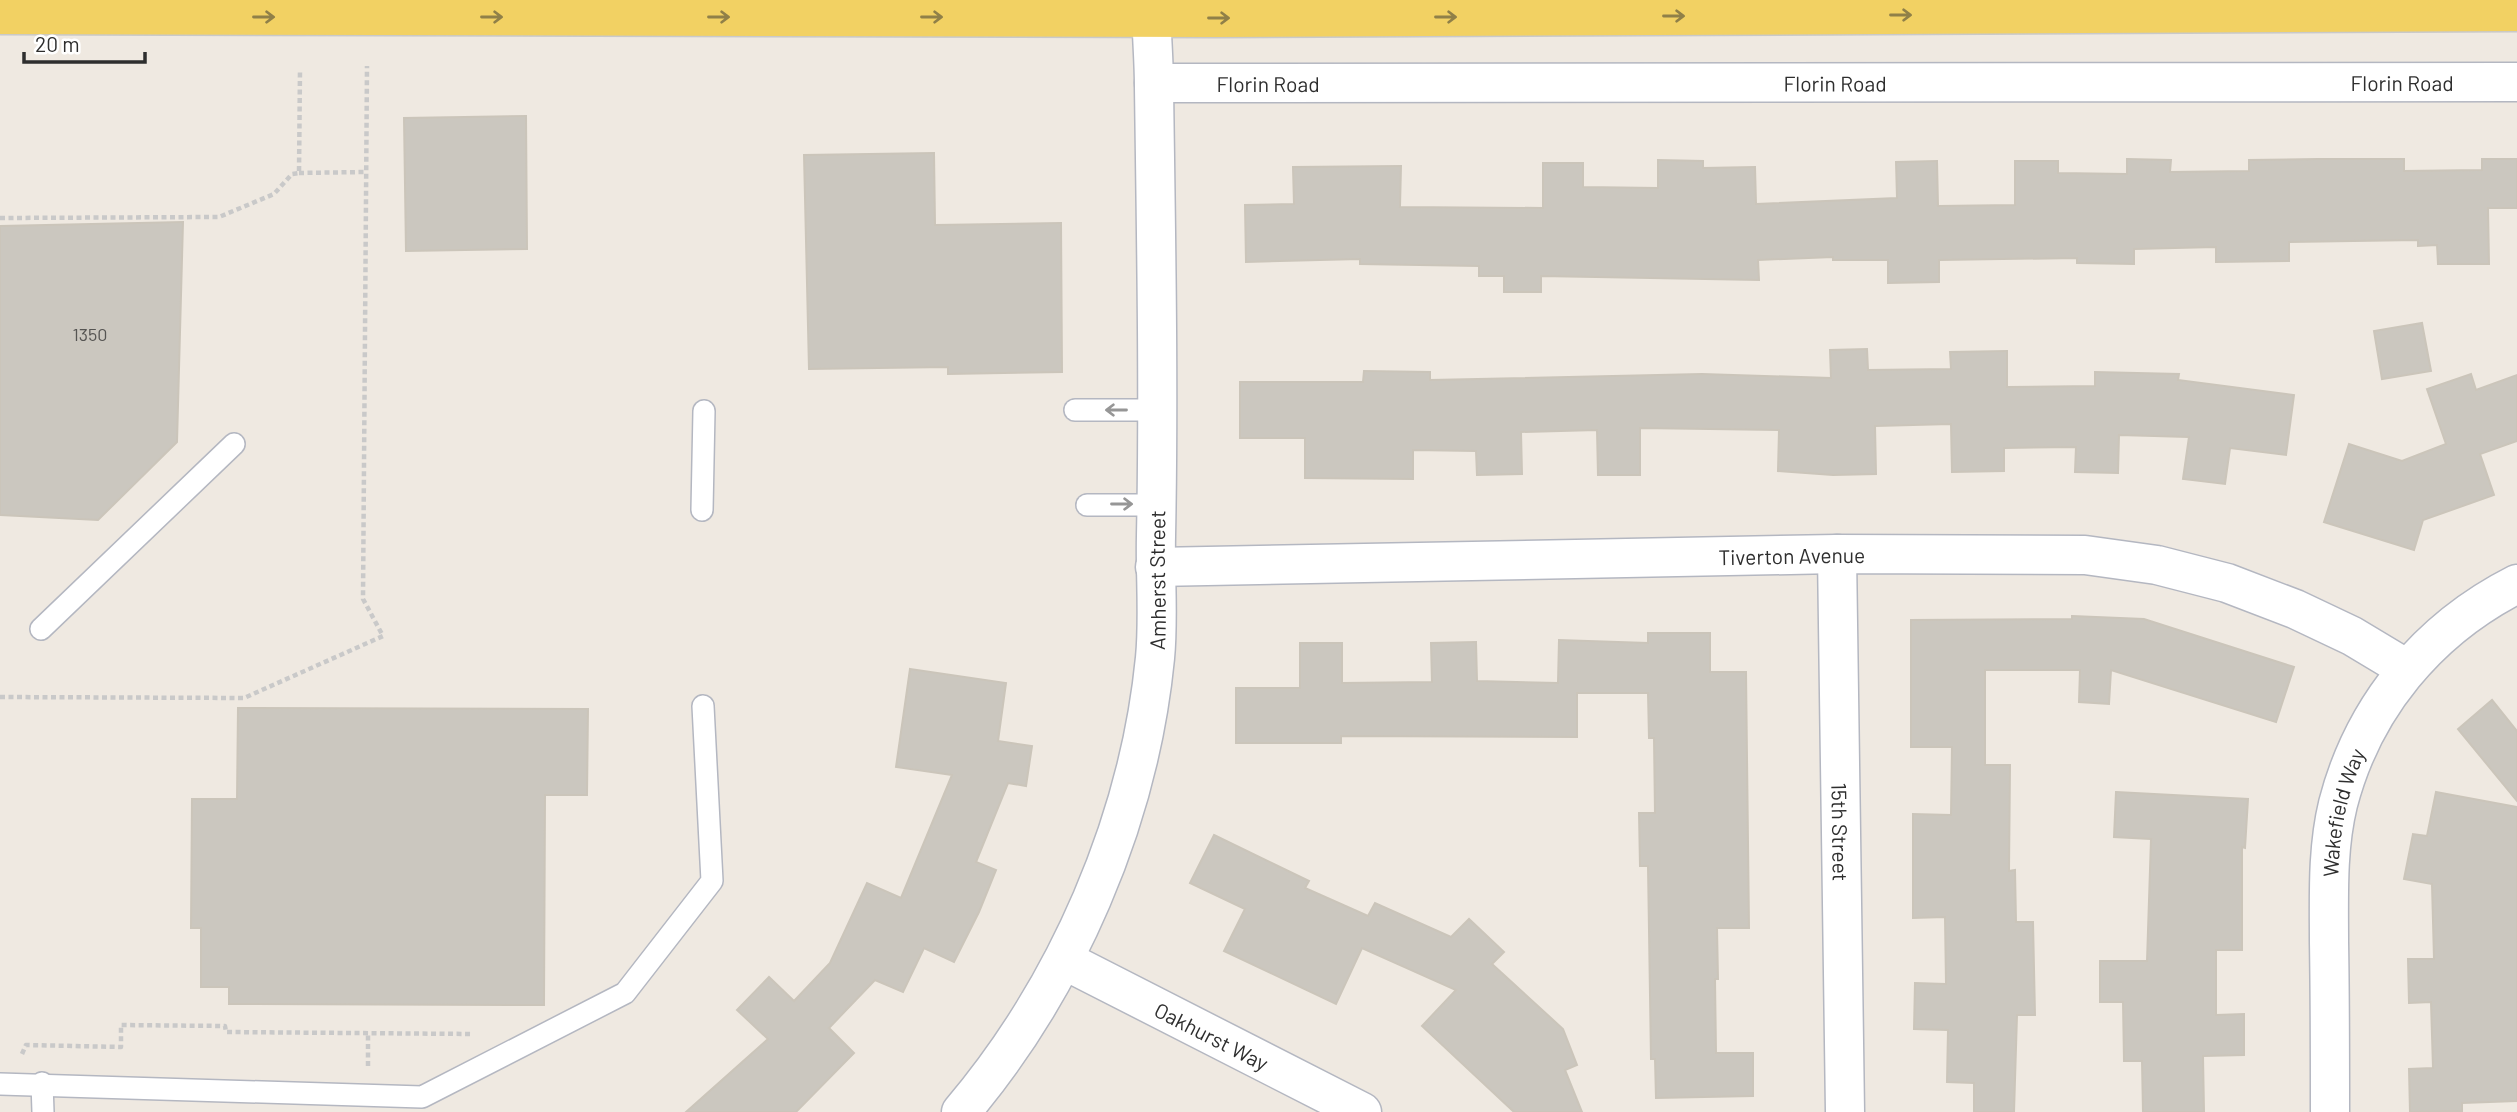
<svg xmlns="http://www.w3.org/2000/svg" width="2517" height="1112" font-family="Barlow,sans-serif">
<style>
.building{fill:#cbc7bf;stroke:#cbc5ba;stroke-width:2}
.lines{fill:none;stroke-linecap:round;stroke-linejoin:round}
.service-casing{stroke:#b4b7c1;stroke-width:24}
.minor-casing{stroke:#b4b7c1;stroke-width:41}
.tertiary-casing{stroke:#b4b7c1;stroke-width:41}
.primary-casing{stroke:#c9c9c9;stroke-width:41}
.path{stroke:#c9c9c9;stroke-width:4.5;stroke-dasharray:5 3.5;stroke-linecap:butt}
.service{stroke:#fff;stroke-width:21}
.minor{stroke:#fff;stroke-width:38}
.tertiary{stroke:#fff;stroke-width:38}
.primary{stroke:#f2d163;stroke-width:38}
.oneway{stroke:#908048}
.oneway2{stroke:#969696}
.labels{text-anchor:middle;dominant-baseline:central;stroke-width:7;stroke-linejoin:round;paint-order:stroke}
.number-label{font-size:18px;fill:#555452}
.street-label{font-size:21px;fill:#2e2e2e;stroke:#fff}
</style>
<rect width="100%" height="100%" fill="#efe9e1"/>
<g class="building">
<path d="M 526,116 L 527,249 L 406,251 L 404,118 Z"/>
<path d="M 934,153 L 935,225 L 1061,223 L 1062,372 L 948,374 L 948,367 L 809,369 L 804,155 Z"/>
<path d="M 2127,159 L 2171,160 L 2170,172 L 2249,171 L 2249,160 L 2318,159 L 2404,159 L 2404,171 L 2482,170 L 2482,159 L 2517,159 L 2517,208 L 2488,208 L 2489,264 L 2438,264 L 2437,245 L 2418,246 L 2418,240 L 2289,242 L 2289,261 L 2216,262 L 2216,247 L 2134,249 L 2134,264 L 2077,263 L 2077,258 L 1939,260 L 1939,282 L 1888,283 L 1888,260 L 1833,260 L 1833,257 L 1758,260 L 1759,280 L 1541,276 L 1541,292 L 1504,292 L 1504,276 L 1479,276 L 1479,266 L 1360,264 L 1360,259 L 1246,262 L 1245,205 L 1294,204 L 1293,167 L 1401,166 L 1400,207 L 1543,208 L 1543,163 L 1583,163 L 1583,187 L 1658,188 L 1658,160 L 1703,161 L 1703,168 L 1755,167 L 1756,204 L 1897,198 L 1896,162 L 1937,161 L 1938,206 L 2015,205 L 2015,161 L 2058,161 L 2058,173 L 2127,174 Z"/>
<path d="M 183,222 L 177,442 L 98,520 L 0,515 L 0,226 Z"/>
<path d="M 2422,323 L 2431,371 L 2382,379 L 2374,331 Z"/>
<path d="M 1867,349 L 1868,370 L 1951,369 L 1950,352 L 2007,351 L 2007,387 L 2095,386 L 2095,372 L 2179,374 L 2178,380 L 2294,395 L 2286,455 L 2230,448 L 2225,484 L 2183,479 L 2189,437 L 2119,435 L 2118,473 L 2075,472 L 2076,447 L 2004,448 L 2004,471 L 1952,472 L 1951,424 L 1875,426 L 1876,474 L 1833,475 L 1778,471 L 1779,430 L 1640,428 L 1640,475 L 1598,475 L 1597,430 L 1521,432 L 1522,474 L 1477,475 L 1476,451 L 1413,450 L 1413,479 L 1305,478 L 1305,438 L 1240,438 L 1240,382 L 1363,382 L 1364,371 L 1430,372 L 1430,380 L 1702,374 L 1831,378 L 1830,350 Z"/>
<path d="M 2471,374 L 2476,390 L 2517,375 L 2517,441 L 2480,454 L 2494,495 L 2423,520 L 2414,550 L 2324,522 L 2349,444 L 2402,461 L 2446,444 L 2427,389 Z"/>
<path d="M 2072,616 L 2144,619 L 2294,667 L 2276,722 L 2111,670 L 2109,704 L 2079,702 L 2080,670 L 1985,670 L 1985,765 L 2010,765 L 2009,871 L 2015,870 L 2016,922 L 2033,922 L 2035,1015 L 2017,1015 L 2014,1112 L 1974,1112 L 1974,1083 L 1947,1082 L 1948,1030 L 1914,1029 L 1915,983 L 1946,984 L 1945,917 L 1913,918 L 1913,814 L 1951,815 L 1952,747 L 1911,747 L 1911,620 L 2072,619 Z"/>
<path d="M 1648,633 L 1710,633 L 1710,672 L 1746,672 L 1749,928 L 1717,928 L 1718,979 L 1715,979 L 1716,1053 L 1753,1053 L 1753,1096 L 1656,1098 L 1655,1059 L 1651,1059 L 1648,866 L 1640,866 L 1639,813 L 1655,813 L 1654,738 L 1649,738 L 1648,693 L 1577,693 L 1577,737 L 1341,736 L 1341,743 L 1236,743 L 1236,688 L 1300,688 L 1300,643 L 1342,643 L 1342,683 L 1432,682 L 1431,643 L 1476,642 L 1477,681 L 1558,683 L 1559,640 L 1648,643 Z"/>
<path d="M 910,669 L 1006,683 L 998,741 L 1032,746 L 1026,786 L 1008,783 L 976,862 L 996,870 L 979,912 L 954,962 L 924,948 L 903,992 L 875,980 L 829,1028 L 854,1053 L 796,1112 L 686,1112 L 768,1039 L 737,1010 L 769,977 L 794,1001 L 830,963 L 867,883 L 901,898 L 952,775 L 896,767 Z"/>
<path d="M 2492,700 L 2517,731 L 2517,801 L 2458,729 Z"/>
<path d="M 238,708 L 588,709 L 587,795 L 545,795 L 544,1005 L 229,1004 L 229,987 L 201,987 L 201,928 L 191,928 L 192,799 L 237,799 Z"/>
<path d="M 2116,792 L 2248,799 L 2245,848 L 2242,847 L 2242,950 L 2216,950 L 2216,1015 L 2244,1014 L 2244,1055 L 2203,1056 L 2204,1112 L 2143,1112 L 2142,1061 L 2124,1061 L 2123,1002 L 2100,1002 L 2100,961 L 2147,961 L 2151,839 L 2114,837 Z"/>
<path d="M 2436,792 L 2517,807 L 2517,1101 L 2462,1103 L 2462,1111 L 2410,1112 L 2409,1069 L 2433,1068 L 2431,1002 L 2409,1003 L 2408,959 L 2434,959 L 2432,884 L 2404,879 L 2413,834 L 2427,836 Z"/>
<path d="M 1214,835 L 1309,881 L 1305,888 L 1368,916 L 1375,903 L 1451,937 L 1469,919 L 1504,952 L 1492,964 L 1563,1029 L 1577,1065 L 1565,1070 L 1582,1112 L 1514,1112 L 1422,1026 L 1456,990 L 1362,948 L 1336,1004 L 1224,951 L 1245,909 L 1190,883 Z"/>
</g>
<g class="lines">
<g class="service-casing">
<g id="service">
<path d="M 1075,410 L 1156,410"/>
<path d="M 1087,505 L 1156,505"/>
<path d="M 702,510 L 704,411"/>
<path d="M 41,629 L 234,444"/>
<path d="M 42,1083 L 43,1112"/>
<path d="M 0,1084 L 422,1097 L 625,993 L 712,881 L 703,706"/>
</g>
</g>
<g class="minor-casing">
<g id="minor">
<path id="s1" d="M 1154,83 L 2517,82"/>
<path id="s2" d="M 1837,554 L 1845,1112"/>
<path id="s3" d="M 1155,567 L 1837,554 L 2085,555 L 2157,565 L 2227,583 L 2295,609 L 2352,636 L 2407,669"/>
<path id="s4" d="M 1064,960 L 1362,1112"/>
<path id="s5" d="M 2330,1112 C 2330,1055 2330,998 2329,942 C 2329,896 2327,849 2338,804 C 2363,707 2428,629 2517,584"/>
</g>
</g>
<g class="tertiary-casing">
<g id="tertiary">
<path id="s6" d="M 961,1112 C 1067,987 1139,821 1155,658 C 1159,618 1155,576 1156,536 C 1159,386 1156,237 1154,87 C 1154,58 1151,29 1151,0"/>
</g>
</g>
<g class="primary-casing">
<path id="primary" d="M 0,15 L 1214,18 L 2517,12"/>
</g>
<g class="path">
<path d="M 299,173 L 366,172"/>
<path d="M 0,218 L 219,217 L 274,194 L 292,174 L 299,173 L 300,70"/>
<path d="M 0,697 L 244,698 L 383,636 L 363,599 L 367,66"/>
<path d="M 22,1054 L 26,1045 L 121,1047 L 121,1025 L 225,1026 L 226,1032 L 473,1034"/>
<path d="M 368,1066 L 368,1034"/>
</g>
<use href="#service" class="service"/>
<use href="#minor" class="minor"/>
<use href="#tertiary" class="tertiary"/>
<use href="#primary" class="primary"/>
</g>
<defs><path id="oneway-shaft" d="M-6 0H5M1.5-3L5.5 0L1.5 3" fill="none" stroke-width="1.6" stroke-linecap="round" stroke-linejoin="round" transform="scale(1.75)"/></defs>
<g class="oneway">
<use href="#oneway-shaft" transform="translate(1901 15)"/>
<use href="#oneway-shaft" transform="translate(1674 16)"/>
<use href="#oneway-shaft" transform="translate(264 17)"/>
<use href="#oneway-shaft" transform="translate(492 17)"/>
<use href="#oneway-shaft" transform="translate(719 17)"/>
<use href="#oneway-shaft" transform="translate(932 17)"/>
<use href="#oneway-shaft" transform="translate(1446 17)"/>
<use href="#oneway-shaft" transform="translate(1219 18)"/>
</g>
<g class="oneway2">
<use href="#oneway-shaft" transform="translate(1116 410) rotate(180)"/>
<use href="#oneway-shaft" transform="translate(1122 504)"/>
</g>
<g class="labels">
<g class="number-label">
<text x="90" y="334">1350</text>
</g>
<g class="street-label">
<text stroke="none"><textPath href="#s1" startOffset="681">Florin Road</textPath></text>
<text stroke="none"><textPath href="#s1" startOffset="1248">Florin Road</textPath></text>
<text stroke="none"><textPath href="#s1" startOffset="114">Florin Road</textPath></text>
<text stroke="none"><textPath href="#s3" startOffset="637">Tiverton Avenue</textPath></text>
<text stroke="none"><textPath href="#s6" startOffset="579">Amherst Street</textPath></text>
<text stroke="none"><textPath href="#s5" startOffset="301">Wakefield Way</textPath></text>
<text stroke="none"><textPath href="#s2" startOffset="278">15th Street</textPath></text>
<text stroke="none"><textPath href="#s4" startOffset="166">Oakhurst Way</textPath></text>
</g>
</g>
<path d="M24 52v10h121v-10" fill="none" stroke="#2e2e2e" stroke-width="3.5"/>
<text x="35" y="52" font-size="21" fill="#2e2e2e" stroke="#ffffff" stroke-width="5" paint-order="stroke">20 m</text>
</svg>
